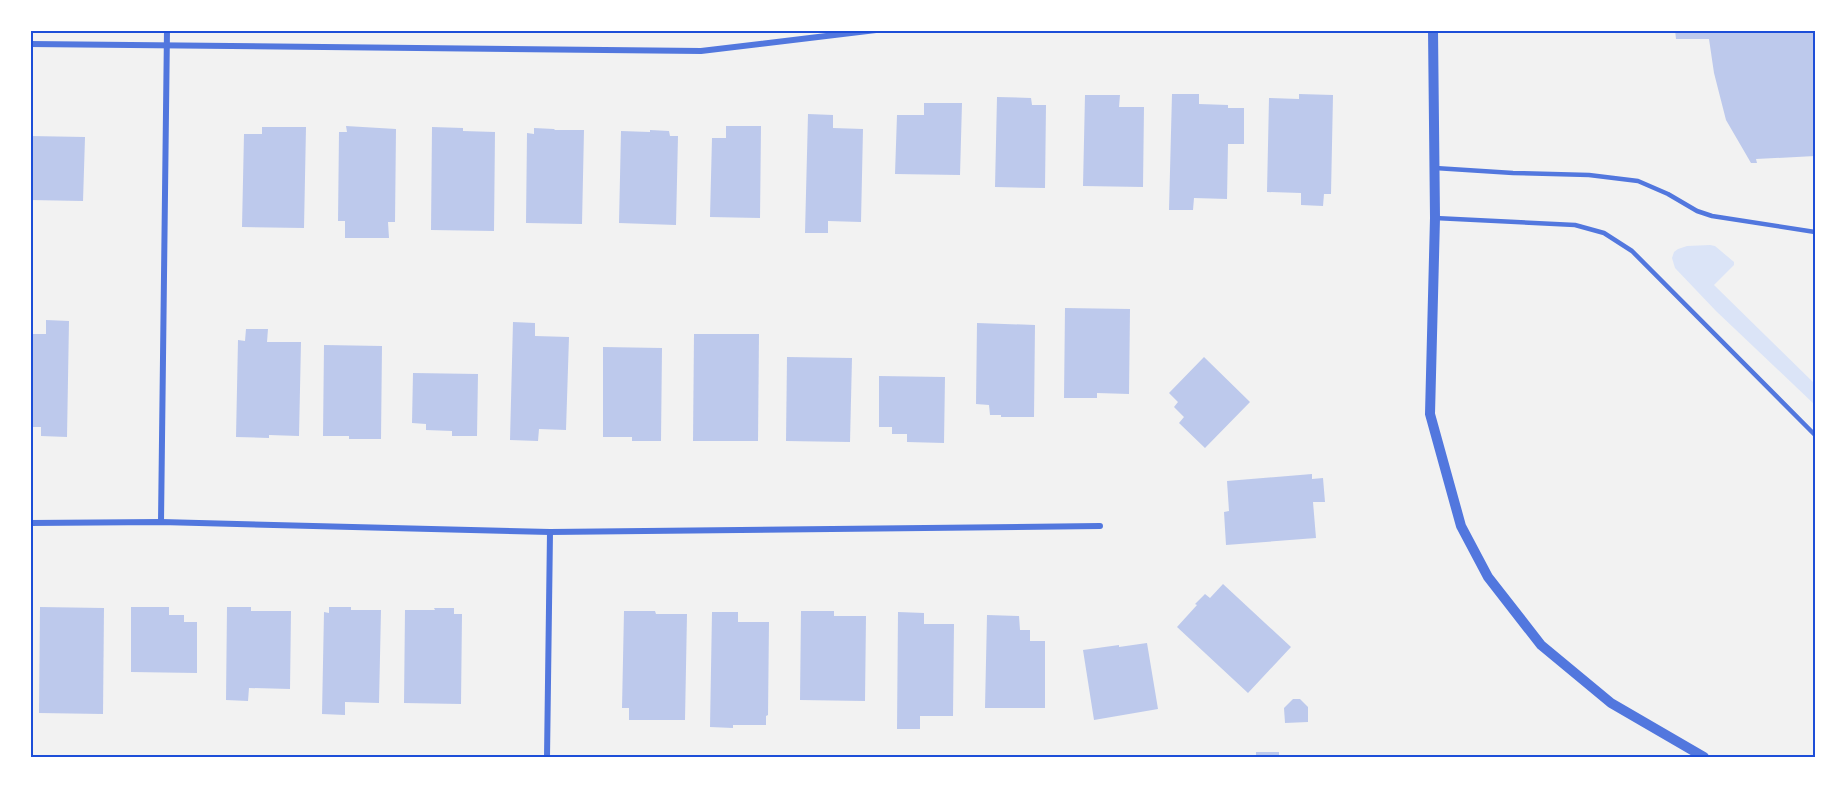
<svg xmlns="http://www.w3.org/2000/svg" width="1845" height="787" font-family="'Roboto Condensed',sans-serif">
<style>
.green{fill:#dbe4f7}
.building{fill:#bdc9ec}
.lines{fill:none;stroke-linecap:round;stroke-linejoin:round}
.service{stroke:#5277de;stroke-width:4.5}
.minor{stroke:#5277de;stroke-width:6}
.tertiary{stroke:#5277de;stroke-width:10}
.neatline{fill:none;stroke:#1d4ed8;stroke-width:2}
</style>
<rect width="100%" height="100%" fill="#f2f2f2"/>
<path class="green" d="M 1710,245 L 1715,246 L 1734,262 L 1734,265 L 1714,285 L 1815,384 L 1815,405 L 1716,311 L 1675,268 L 1672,258 L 1674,252 L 1678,249 L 1687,246 Z"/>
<g class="building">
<path d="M 1675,30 L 1815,30 L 1815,156 L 1756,159 L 1757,163 L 1751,163 L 1726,120 L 1714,73 L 1709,39 L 1676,39 Z"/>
<path d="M 1172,94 L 1199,94 L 1199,104 L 1228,105 L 1228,108 L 1244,108 L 1244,144 L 1228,144 L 1227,199 L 1194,198 L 1193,210 L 1169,210 Z"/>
<path d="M 1299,94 L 1333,95 L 1331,194 L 1324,194 L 1323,206 L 1301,205 L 1301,193 L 1267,192 L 1269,98 L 1299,99 Z"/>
<path d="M 1085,95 L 1120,95 L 1119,107 L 1144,107 L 1143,187 L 1083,186 Z"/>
<path d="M 997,97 L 1031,98 L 1032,105 L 1046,105 L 1045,188 L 995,187 Z"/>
<path d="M 924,103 L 962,103 L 960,175 L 895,174 L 897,115 L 924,115 Z"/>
<path d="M 808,114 L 833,115 L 833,128 L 863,129 L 861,222 L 828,221 L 828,233 L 805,233 Z"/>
<path d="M 346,126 L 396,129 L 395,222 L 388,222 L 389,238 L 345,238 L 345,221 L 338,221 L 339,132 L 347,132 Z"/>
<path d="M 726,126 L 761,126 L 760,218 L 710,217 L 712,138 L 726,138 Z"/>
<path d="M 262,127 L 306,127 L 304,228 L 242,227 L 244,134 L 262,134 Z"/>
<path d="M 432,127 L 463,128 L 463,131 L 495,132 L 494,231 L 431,230 Z"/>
<path d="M 534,128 L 554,129 L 555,130 L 584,130 L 582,224 L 526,223 L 527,133 L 534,134 Z"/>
<path d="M 650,130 L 669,131 L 670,136 L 678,136 L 676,225 L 619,223 L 621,131 L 650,132 Z"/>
<path d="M 30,136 L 85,137 L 83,201 L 30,200 Z"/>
<path d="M 1065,308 L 1130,309 L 1129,394 L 1097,393 L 1097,398 L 1064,398 Z"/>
<path d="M 46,320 L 69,321 L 67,437 L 41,436 L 41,427 L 30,427 L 30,334 L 46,334 Z"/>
<path d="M 513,322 L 535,323 L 535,336 L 569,337 L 566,430 L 539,429 L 538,441 L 510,440 Z"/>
<path d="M 977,323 L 1035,325 L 1034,417 L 1001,417 L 1001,415 L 990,415 L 989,405 L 976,404 Z"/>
<path d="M 246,329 L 268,329 L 267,342 L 301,342 L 299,436 L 269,435 L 269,438 L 236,437 L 238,340 L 245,341 Z"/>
<path d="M 694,334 L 759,334 L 758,441 L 693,441 Z"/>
<path d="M 324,345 L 382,346 L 381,439 L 349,439 L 349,436 L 323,436 Z"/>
<path d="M 603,347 L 662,348 L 661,441 L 632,441 L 632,437 L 603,437 Z"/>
<path d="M 787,357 L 852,358 L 850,442 L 786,441 Z"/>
<path d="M 1204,357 L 1250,402 L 1205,448 L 1179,423 L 1184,417 L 1174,407 L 1178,402 L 1169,393 Z"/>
<path d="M 413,373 L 478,374 L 477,436 L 452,436 L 452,431 L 426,430 L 426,424 L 412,423 Z"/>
<path d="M 879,376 L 945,377 L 944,443 L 907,442 L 907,434 L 892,434 L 892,427 L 879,427 Z"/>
<path d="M 1312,474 L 1312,479 L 1323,478 L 1325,502 L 1313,502 L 1316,538 L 1226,545 L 1224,512 L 1229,511 L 1227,481 Z"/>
<path d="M 1223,584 L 1291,647 L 1248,693 L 1177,627 L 1197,605 L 1195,604 L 1205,594 L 1210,598 Z"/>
<path d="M 40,607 L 104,608 L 103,714 L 39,713 Z"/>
<path d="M 131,607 L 169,607 L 169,615 L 184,615 L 184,622 L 197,622 L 197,673 L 131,672 Z"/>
<path d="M 227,607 L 251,607 L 251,611 L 291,611 L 290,689 L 249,688 L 248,701 L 226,700 Z"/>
<path d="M 329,607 L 351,607 L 351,610 L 381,610 L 379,703 L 345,702 L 345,715 L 322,714 L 324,612 L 329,613 Z"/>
<path d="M 434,608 L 454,608 L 454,614 L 462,614 L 461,704 L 404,703 L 405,610 L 435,610 Z"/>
<path d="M 624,611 L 655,611 L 656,614 L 687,614 L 685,720 L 629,720 L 629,708 L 622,708 Z"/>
<path d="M 801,611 L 834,611 L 834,616 L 866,616 L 865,701 L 800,700 Z"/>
<path d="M 712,612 L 738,612 L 738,622 L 769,622 L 768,715 L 766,716 L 766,725 L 733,725 L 733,728 L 710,727 Z"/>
<path d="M 898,612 L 924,613 L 924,624 L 954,624 L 953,716 L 920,716 L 920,729 L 897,729 Z"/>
<path d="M 987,615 L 1019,616 L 1020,630 L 1030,630 L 1030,641 L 1045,641 L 1045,708 L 985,708 Z"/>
<path d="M 1147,643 L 1158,709 L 1094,720 L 1083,650 L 1119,645 L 1119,647 Z"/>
<path d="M 1293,699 L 1300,699 L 1308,707 L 1308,722 L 1285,723 L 1284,708 Z"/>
<rect x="1256" y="752" width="23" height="5"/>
</g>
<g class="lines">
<g class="service">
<path d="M 1435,168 L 1513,173 L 1589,175 L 1638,181 L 1668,194 L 1697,211 L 1712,216 L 1815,232"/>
<path d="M 1435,218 L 1575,225 L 1604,233 L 1632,251 L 1815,435"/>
</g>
<g class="minor">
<path d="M 30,44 L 701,51 L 876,30"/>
<path d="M 161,522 L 167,30"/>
<path d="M 30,523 L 161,522 L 550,532 L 1100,526"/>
<path d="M 547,757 L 550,532"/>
</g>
<path class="tertiary" d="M 1433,30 L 1435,218 L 1430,414 L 1461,526 L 1488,577 L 1541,645 L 1611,703 L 1704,757"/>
</g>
<rect width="1845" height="787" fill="none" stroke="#ffffff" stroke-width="63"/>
<rect x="32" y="32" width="1782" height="724" class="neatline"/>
</svg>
